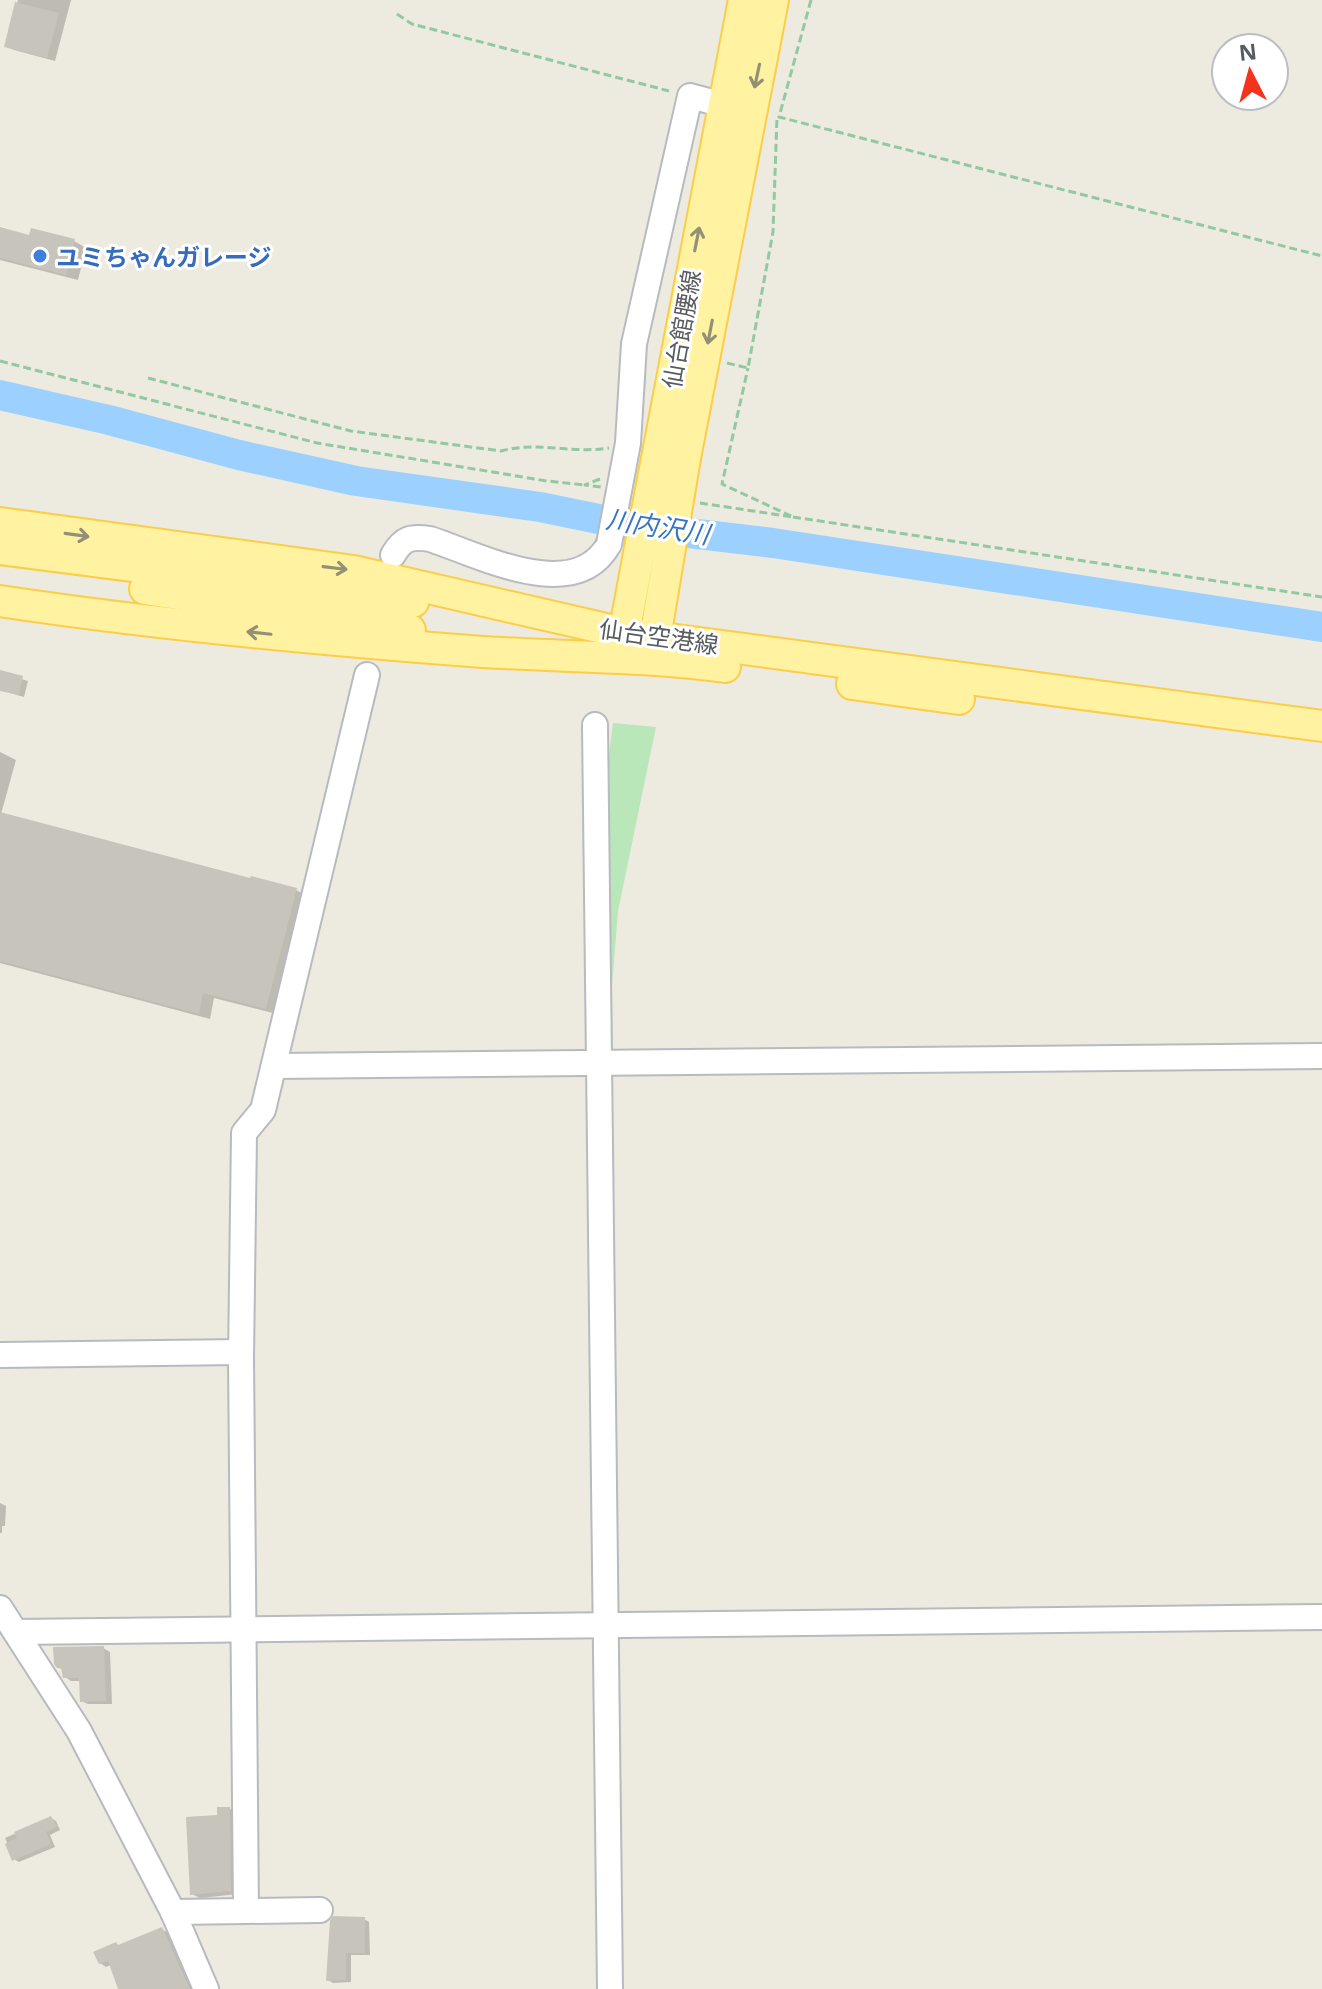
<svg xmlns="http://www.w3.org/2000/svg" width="1322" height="1989" font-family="'Noto Sans','Noto Sans JP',sans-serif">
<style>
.green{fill:#b9e7ba}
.shadow{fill:#0003}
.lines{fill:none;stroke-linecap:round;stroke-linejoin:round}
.river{stroke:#9cd1ff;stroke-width:30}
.building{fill:#c7c4bc}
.minor-casing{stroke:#b7babf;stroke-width:28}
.major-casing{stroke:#fbce4a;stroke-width:34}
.path{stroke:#92c8a2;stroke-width:3;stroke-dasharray:8 4;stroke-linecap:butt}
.minor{stroke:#fff;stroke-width:24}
.major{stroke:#fff2a1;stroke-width:30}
.minor-bridge-casing{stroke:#b7babf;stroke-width:28;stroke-linecap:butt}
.major-bridge-casing{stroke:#fbce4a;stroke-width:34;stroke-linecap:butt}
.minor-bridge{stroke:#fff;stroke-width:24}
.major-bridge{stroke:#fff2a1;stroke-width:30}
.oneway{stroke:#929077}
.shop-dot{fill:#3f7fe0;stroke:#fff;stroke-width:3}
.labels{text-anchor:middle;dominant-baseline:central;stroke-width:6;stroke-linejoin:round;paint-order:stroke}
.shop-label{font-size:24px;font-weight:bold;fill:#366cbe;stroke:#fff;text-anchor:start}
.street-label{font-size:24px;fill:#585c61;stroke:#fff}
.water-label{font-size:26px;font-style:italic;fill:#3676c1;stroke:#fff}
</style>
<rect width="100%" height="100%" fill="#edeadf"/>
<path class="green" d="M 613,723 L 656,727 L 618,911 L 612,986 L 613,1051 L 606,1051 L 603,802 Z"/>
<g class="shadow">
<path d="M 18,0 L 71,0 L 55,61 L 14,50 L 6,46 Z"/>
<path d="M 0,229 L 31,237 L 74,241 L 86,248 L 78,280 L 0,260 Z"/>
<path d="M 2,673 L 28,681 L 24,697 L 0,690 Z"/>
<path d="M 0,752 L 16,760 L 1,814 L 252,880 L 296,890 L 307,896 L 277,1014 L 214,998 L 210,1019 L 0,963 Z"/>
<path d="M 0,1503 L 6,1506 L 5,1526 L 2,1526 L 2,1533 L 0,1533 Z"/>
<path d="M 103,1648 L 110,1652 L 112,1704 L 88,1704 L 81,1701 L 81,1681 L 71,1681 L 65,1677 L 63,1670 L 58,1667 Z"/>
<path d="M 230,1809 L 237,1813 L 238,1894 L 200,1898 L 192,1894 L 219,1817 Z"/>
<path d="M 51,1818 L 56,1821 L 60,1830 L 50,1835 L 55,1847 L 19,1862 L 14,1859 L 5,1838 Z"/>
<path d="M 364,1919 L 369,1922 L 370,1955 L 351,1955 L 351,1982 L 333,1983 L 328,1980 Z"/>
<path d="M 162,1929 L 168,1933 L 194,1989 L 120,1989 L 111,1965 L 106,1967 L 100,1963 L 120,1946 Z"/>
</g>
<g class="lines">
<path class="river" d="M 0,395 L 109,420 L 239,455 L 356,481 L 540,507 L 638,527 L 773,543 L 1322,627"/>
</g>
<g class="building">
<path d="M 15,2 L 59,13 L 47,58 L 4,47 Z"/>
<path d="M 0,227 L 29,235 L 31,228 L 75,239 L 66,275 L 0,258 Z"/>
<path d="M 0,670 L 23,676 L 19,695 L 0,691 Z"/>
<path d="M 0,812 L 250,878 L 251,876 L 297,888 L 266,1009 L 203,993 L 199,1014 L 0,961 Z"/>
<path d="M 104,1646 L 106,1701 L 80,1702 L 79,1678 L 63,1678 L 61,1668 L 57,1668 L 54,1664 L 53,1647 Z"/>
<path d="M 217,1807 L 230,1807 L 231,1891 L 190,1895 L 186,1817 L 217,1815 Z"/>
<path d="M 51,1816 L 57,1827 L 46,1832 L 51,1844 L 12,1861 L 5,1844 L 17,1838 L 14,1832 Z"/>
<path d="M 333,1916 L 365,1917 L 365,1953 L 346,1953 L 346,1980 L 326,1981 L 330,1921 Z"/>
<path d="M 162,1927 L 190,1989 L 118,1989 L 108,1961 L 99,1964 L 93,1952 L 116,1942 L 118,1945 Z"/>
</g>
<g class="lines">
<g class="minor-casing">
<g id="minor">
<path d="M 628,443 L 634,344 L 690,96 L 724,105"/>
<path d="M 393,555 C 403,538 411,536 430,539 C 479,555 575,606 609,544"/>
<path d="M 595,725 L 610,1989"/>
<path d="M 274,1066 L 1322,1056"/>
<path d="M 0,1355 L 241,1352"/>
<path d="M 0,1608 L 79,1731 L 173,1912 L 206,1989"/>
<path d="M 16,1632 L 1322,1617"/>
<path d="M 246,1911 L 320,1910"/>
<path d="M 173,1912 L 246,1911 L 241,1358 L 244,1133 L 263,1110 L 367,675"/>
</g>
</g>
<g class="major-casing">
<g id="major">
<path d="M 658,453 L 744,0"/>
<path d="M 685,458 L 773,0"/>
<path d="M 0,523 L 354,571 L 624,633 L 1322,726"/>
<path d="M 0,549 L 413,602"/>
<path d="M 145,589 L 410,630"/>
<path d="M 0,601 C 160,625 322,640 483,652 C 564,657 645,656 725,667"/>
<path d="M 621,650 L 640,548"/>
<path d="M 652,656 L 669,554"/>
<path d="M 852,684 L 959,699"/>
</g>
</g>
<g class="path">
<path d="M 811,0 L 779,117 L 1322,256"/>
<path d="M 397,14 L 412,24 L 669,91"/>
<path d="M 0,361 L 317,443 L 547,481 L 585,485"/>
<path d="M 727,363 L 748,368 L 773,232 L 777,117"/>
<path d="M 148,378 L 351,431 L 501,451 C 537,441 572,454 609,448"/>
<path d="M 600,479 L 585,485 L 601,487"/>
<path d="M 700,503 L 793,517 L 722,484 L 748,368"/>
<path d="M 793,517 L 1322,597"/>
</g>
<use href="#minor" class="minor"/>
<use href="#major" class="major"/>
<g class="minor-bridge-casing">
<path id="minor-bridge" d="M 609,544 L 628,443"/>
</g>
<g class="major-bridge-casing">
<g id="major-bridge">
<path d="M 640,548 L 658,453"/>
<path d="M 669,554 L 685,458"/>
</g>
</g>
<use href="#minor-bridge" class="minor-bridge"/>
<use href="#major-bridge" class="major-bridge"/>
</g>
<defs><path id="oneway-shaft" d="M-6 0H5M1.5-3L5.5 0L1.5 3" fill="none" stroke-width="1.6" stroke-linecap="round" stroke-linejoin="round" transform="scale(2)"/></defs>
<g class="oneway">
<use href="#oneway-shaft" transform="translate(757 76) rotate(102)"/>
<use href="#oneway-shaft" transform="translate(697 239) rotate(-79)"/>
<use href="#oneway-shaft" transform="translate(710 332) rotate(101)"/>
<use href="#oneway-shaft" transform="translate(77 535) rotate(8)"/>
<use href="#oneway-shaft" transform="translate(335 568) rotate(7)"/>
<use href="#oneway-shaft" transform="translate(259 633) rotate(-174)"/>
</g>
<circle class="shop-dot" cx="40" cy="256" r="8"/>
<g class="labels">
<g class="shop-label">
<text x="56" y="256">ユミちゃんガレージ</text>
</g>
<g class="street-label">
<text transform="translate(681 329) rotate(-80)">仙台館腰線</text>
<text transform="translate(659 636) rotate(8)">仙台空港線</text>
</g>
<g class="water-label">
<text transform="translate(658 526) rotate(9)">川内沢川</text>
</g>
</g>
<g transform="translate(1250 72) rotate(354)"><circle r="38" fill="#ffffff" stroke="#bcbec0" stroke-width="2"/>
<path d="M0-6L14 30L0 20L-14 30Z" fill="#f5331d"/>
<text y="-12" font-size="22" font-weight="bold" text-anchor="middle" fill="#585c61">N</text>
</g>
</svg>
